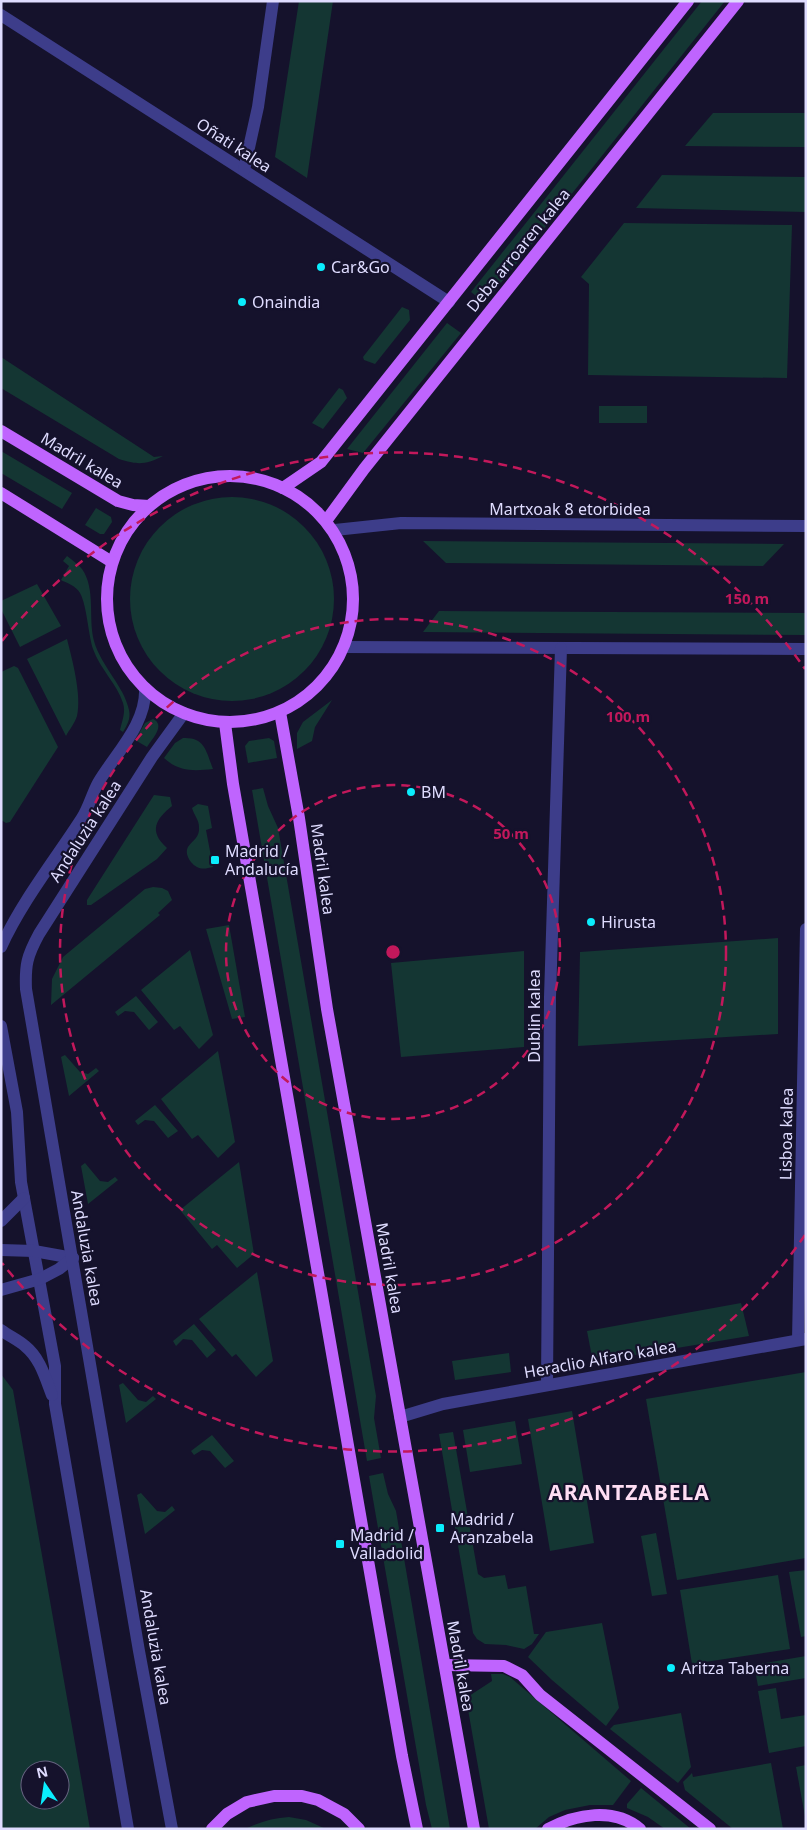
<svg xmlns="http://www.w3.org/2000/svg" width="807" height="1830" font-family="'Noto Sans',sans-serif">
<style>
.green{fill:#143633;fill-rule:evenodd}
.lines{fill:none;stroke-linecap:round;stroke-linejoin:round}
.minor{stroke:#3d3d8a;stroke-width:12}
.major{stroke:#bf64fe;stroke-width:12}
.ring{fill:none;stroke:#c2185b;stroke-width:2.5;stroke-dasharray:9 6}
.poi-dot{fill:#0aedfd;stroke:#15122c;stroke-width:2}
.labels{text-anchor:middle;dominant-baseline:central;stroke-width:4.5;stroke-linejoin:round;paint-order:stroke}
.street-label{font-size:16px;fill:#dfdcff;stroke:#15122c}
.poi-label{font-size:16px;fill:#dfdcff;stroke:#15122c;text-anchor:start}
.district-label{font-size:21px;font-weight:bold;letter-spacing:1px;fill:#ffdef4;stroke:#15122c}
.centre{fill:#c2185b;stroke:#15122c;stroke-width:2.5}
.ring-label{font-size:15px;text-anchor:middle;font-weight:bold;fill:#c2185b;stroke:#15122c;stroke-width:4.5;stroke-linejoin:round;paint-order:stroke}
</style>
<rect width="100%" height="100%" fill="#15122c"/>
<g class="green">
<path d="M 299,1 L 333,1 L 307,178 L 275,157 Z"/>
<path d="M 702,1 L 725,1 L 485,303 L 471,292 Z"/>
<path d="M 713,113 L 806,113 L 806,147 L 685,146 Z"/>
<path d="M 662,175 L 806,177 L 806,212 L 636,208 Z"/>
<path d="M 624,223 L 792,225 L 787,378 L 588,375 L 589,284 L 581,277 Z"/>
<path d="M 402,307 L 409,310 L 410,320 L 375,364 L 364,360 L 363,357 Z"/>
<path d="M 447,323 L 461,333 L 363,453 L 347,449 Z"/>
<path d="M 1,357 L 154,457 L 163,456 C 145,465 138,465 119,459 L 1,388 Z"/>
<path d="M 339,388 L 343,390 L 347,398 L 323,429 L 312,423 Z"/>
<rect x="599" y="406" width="48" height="17"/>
<path d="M 1,451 L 72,493 L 62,509 L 1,473 Z"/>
<circle cx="232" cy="599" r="102"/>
<path d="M 96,508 L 111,517 L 112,522 L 104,534 L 100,534 L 85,525 Z"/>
<path d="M 423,541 L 784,544 L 763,566 L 446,563 Z"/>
<path d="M 67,556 C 72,560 78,564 82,569 C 96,589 88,618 94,641 C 101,666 124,686 129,710 C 131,719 127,725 123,732 L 120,730 C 122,721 126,712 123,703 C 117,684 100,669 93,649 C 88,633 87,606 80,593 C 76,586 67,583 61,580 L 69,566 L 63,561 Z"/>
<path d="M 37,584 L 61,626 L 20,647 L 1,609 L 1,601 Z"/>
<path d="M 439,611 L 806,613 L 806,635 L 423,632 Z"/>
<path d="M 67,639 C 72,659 82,695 77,716 C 75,723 69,730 66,736 L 27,659 Z"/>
<path d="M 14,666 L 18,668 L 58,747 L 10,822 L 6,823 L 1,820 L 1,672 Z"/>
<path d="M 332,700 L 315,727 L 312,741 L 297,749 L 297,733 L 303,722 Z"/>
<path d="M 153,719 C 166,725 152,739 147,747 L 135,740 L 145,723 Z"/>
<path d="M 183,738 C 205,737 206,751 213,769 C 194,771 179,772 164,758 L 175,743 Z"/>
<path d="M 269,738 L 274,741 L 277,758 L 248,763 L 245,746 L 249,741 Z"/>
<path d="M 263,788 L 268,806 L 278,828 L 376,1396 L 374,1418 L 381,1458 L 367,1461 L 252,790 Z"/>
<path d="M 154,795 L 170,797 L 172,806 C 156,819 148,831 167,848 L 157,859 L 91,905 L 87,905 L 87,900 Z"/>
<path d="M 198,804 L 208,806 L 212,828 L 206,830 L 213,867 C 208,868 202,870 197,867 C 191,864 184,854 188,847 C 193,840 200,837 199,827 C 199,820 194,815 192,808 Z"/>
<path d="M 153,887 L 162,888 L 168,891 L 172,900 L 158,913 L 160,915 L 51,1005 L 52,979 L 63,957 L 145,889 Z"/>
<path d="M 229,925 L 245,1017 L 232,1019 L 206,929 Z"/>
<path d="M 778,938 L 778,1034 L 578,1046 L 580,952 Z"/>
<path d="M 190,950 L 213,1035 L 199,1049 L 180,1026 L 174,1030 L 141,990 Z"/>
<path d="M 524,951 L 524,1047 L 401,1057 L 391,963 Z"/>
<path d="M 136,996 L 158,1022 L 149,1030 L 134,1012 L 125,1011 L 118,1016 L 115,1012 Z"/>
<path d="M 218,1051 L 235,1142 L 218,1158 L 198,1135 L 192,1139 L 161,1099 Z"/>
<path d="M 65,1055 L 80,1072 L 88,1074 L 96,1068 L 99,1071 L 69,1096 L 61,1057 Z"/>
<path d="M 155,1105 L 178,1131 L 168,1138 L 154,1121 L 145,1120 L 138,1125 L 135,1121 Z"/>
<path d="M 239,1162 L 254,1254 L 237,1268 L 217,1245 L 212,1249 L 180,1210 Z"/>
<path d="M 85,1163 L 100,1181 L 108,1182 L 115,1177 L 118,1180 L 88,1204 L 81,1166 Z"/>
<path d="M 257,1272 L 273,1361 L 256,1377 L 236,1354 L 232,1357 L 199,1319 Z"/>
<path d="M 741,1303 L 749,1336 L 593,1362 L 587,1331 Z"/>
<path d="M 194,1324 L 216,1350 L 207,1358 L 192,1340 L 183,1339 L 176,1346 L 173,1341 Z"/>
<path d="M 509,1353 L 511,1372 L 455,1380 L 452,1361 Z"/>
<path d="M 806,1372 L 806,1558 L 677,1580 L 646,1399 Z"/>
<path d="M 1,1374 L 13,1390 L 90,1829 L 1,1829 ZM 30,1770 L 60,1770 L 60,1800 L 30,1800 Z"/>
<path d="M 123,1383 L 138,1400 L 146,1402 L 153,1396 L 156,1399 L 126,1423 L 119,1385 Z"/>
<path d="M 572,1411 L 594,1543 L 550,1551 L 528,1419 Z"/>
<path d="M 515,1421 L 522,1464 L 470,1472 L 463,1430 Z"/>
<path d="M 453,1432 L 478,1574 L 484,1578 L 505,1575 L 508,1589 L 526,1586 L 534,1634 L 539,1634 L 532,1644 L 524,1649 L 506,1645 L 485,1644 L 477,1639 L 473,1633 L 439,1434 Z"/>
<path d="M 212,1435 L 234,1461 L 225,1468 L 210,1451 L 202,1450 L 194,1455 L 191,1451 Z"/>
<path d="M 383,1473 L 388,1494 L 396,1511 L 450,1829 L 432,1829 L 426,1805 L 369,1476 Z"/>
<path d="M 141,1493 L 157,1511 L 165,1512 L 172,1506 L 175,1510 L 145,1534 L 137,1495 Z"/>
<path d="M 656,1533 L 667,1594 L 652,1596 L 641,1536 Z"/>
<path d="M 806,1570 L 806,1636 L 801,1637 L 789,1572 Z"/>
<path d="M 778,1575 L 790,1649 L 692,1664 L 680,1590 Z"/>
<path d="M 602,1623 L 619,1708 L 606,1726 L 552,1680 L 528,1657 L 546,1632 Z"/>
<path d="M 806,1656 L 806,1678 L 758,1686 L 754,1665 Z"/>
<path d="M 491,1674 L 503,1674 L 510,1677 L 631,1781 L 613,1805 L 590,1805 L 565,1810 L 549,1817 L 535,1829 L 489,1829 L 466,1698 L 492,1681 Z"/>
<path d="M 776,1688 L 781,1719 L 806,1715 L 806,1746 L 769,1753 L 758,1691 Z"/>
<path d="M 681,1713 L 691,1767 L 678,1783 L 610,1729 L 614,1725 Z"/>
<path d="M 771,1763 L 783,1829 L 733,1829 L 685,1790 L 683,1782 L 692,1773 L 693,1777 Z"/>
<path d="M 806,1765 L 806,1822 L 796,1767 Z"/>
<path d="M 641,1788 L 691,1829 L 665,1829 L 648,1817 L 627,1808 L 627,1804 Z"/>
<path d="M 289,1817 L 306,1820 L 326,1829 L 245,1829 C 260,1822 273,1818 289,1817 Z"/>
</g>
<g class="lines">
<g class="minor">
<path d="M 1,15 L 449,302"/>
<path d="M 244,170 L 258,107 L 273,1"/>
<path d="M 335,530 L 401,523 L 806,526"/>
<path d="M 344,647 L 806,649"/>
<path d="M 1,947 C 22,901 55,860 82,818 C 89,807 92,794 98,783 C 115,754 147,724 145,688"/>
<path d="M 1,1026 L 17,1112 L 21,1182 L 55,1366 L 55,1404 L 128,1829"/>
<path d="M 1,1221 L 24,1198"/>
<path d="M 1,1250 L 34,1251 L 73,1258"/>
<path d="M 1,1290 L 40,1279 L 59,1269 L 73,1258"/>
<path d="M 1,1330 C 9,1336 18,1340 25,1346 C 40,1358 45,1377 52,1395"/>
<path d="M 798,1340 L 806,929"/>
<path d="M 547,1384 L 550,997 L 561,648"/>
<path d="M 400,1417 L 443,1404 L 806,1339"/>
<path d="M 172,1829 L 139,1651 L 26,989 C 25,965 27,956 39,934 L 152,757 L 184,713"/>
</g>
<g class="major">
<path d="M 1,431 L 118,501 L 133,505 L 149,506"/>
<circle cx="230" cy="599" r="123"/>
<path d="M 283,488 L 321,462 L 688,1"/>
<path d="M 1,493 L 112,562"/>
<path d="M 326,521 L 364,469 L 738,1"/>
<path d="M 280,712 L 299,818 L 327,1009 L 474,1829"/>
<path d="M 225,723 L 233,784 L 402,1756 L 417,1829"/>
<path d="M 445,1665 L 504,1666 L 522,1675 L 540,1695 L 710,1829"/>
<path d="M 212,1829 L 227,1814 L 247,1802 L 274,1796 L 302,1796 L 318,1800 L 344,1814 L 359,1829"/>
<path d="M 548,1829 C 576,1814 614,1807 640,1829"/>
</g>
</g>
<g class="ring">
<circle cx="393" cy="952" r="167"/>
<circle cx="393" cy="952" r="333"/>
<path d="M805 1235A500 500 0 0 1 2 1263M2 641A500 500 0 0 1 805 669"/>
</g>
<g class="poi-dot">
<circle cx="321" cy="267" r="5"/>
<circle cx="242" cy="302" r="5"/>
<circle cx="411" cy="792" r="5"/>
<rect x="210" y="855" width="10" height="10" rx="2.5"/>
<circle cx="591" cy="922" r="5"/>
<rect x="435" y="1523" width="10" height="10" rx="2.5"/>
<rect x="335" y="1539" width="10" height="10" rx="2.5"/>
<circle cx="671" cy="1668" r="5"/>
</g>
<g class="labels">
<g class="street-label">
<text transform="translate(234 145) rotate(33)">Oñati kalea</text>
<text transform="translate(518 250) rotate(-51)">Deba arroaren kalea</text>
<text transform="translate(82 460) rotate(31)">Madril kalea</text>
<text x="570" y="509">Martxoak 8 etorbidea</text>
<text transform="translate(85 831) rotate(-57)">Andaluzia kalea</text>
<text transform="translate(323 869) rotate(82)">Madril kalea</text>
<text transform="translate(534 1016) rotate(-90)">Dublin kalea</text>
<text transform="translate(786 1134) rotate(-89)">Lisboa kalea</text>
<text transform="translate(87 1248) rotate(80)">Andaluzia kalea</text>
<text transform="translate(390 1268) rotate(80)">Madril kalea</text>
<text transform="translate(600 1359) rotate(-10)">Heraclio Alfaro kalea</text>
<text transform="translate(156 1647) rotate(80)">Andaluzia kalea</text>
<text transform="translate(461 1666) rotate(80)">Madril kalea</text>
</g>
<g class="poi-label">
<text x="331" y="267">Car&amp;Go</text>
<text x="252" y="302">Onaindia</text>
<text x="421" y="792">BM</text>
<text x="225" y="851">Madrid /<tspan x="225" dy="18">Andalucía</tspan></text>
<text x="601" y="922">Hirusta</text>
<text x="450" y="1519">Madrid /<tspan x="450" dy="18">Aranzabela</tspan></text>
<text x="350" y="1535">Madrid /<tspan x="350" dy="18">Valladolid</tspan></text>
<text x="681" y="1668">Aritza Taberna</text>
</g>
<g class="district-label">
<text x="629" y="1492">ARANTZABELA</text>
</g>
</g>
<circle cx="393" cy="952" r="8" class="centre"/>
<g class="ring-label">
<text x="747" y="604">150 m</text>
<text x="628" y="722">100 m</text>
<text x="511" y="839">50 m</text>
</g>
<rect width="807" height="1830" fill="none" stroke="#dfdcff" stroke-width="5"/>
<g transform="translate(45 1785) rotate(347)"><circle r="24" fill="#15122c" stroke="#666380"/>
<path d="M0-4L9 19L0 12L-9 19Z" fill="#0aedfd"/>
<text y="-8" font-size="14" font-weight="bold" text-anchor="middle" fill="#dfdcff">N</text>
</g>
</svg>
